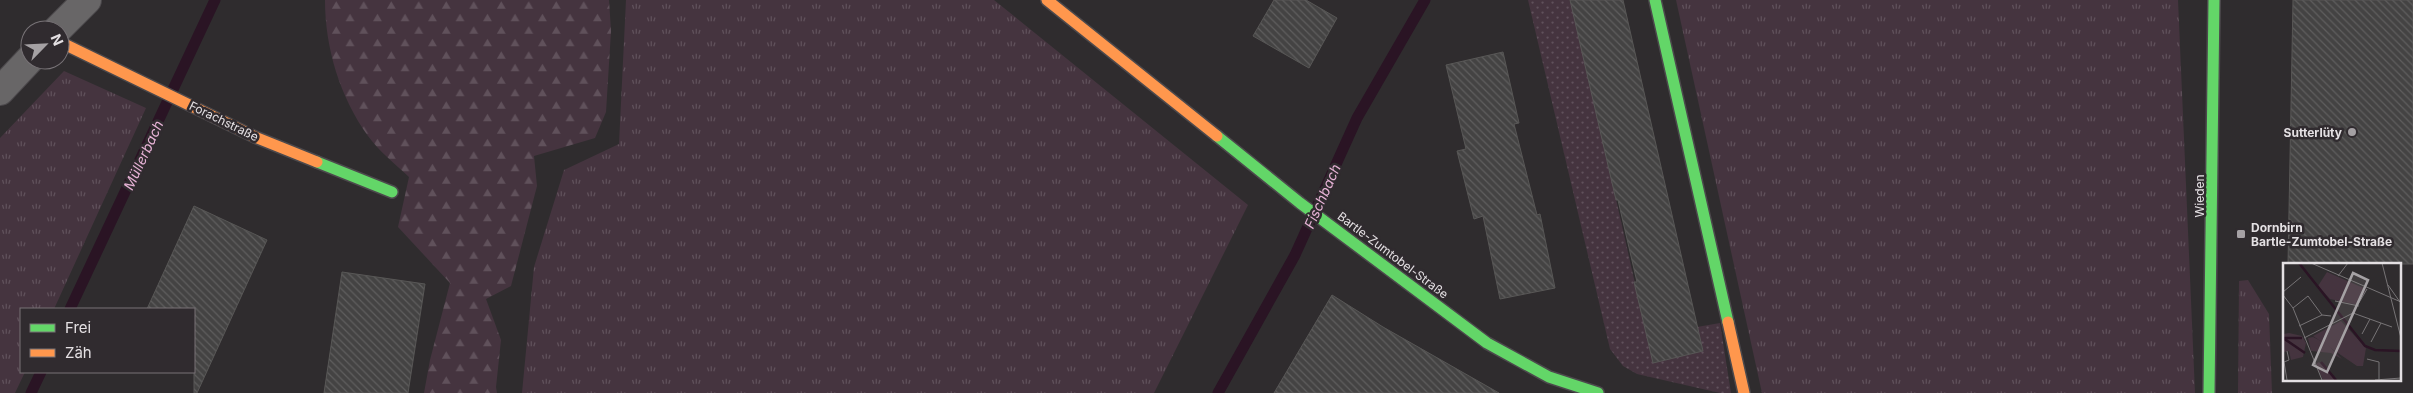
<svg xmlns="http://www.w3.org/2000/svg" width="2413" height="393" font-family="Inter,sans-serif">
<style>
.grass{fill:url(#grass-tufts)}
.forest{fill:url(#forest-firs)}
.park{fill:url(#park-dots)}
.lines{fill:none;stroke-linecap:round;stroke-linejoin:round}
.stream{stroke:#2a1424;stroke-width:11}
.building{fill:url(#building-back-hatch);stroke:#585756}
.street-casing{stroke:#4c494c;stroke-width:30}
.fast-casing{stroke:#4c494c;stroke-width:14}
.slow-casing{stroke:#4c494c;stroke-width:14}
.street{stroke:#686667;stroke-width:28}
.fast{stroke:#63d668;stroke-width:11}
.slow{stroke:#ff974d;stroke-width:11}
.poi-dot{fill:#a5a1a4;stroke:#302b2f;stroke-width:2}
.labels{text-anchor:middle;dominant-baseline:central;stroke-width:5;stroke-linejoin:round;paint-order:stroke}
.street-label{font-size:12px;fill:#e4e0e3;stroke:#302b2f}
.poi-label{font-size:12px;font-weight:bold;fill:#e4e0e3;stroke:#302b2f;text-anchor:end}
.water-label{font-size:14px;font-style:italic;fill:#e6b2d5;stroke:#302b2f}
.inset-river{fill:none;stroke:#2a1424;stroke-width:2.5}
.inset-road{fill:none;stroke:#777476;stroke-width:1}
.view{fill:#a5a1a4;fill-opacity:0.15;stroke:#a5a1a4;stroke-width:2.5}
.inset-edge{fill:none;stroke:#e4e0e3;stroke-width:2.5}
</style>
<defs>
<pattern id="grass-tufts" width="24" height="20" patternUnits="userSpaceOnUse" patternTransform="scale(1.25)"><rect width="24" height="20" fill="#45343f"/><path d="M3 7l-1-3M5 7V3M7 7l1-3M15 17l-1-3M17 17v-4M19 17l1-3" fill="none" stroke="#60515b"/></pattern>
<pattern id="forest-firs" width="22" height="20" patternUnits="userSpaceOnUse" patternTransform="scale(1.25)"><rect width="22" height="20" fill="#45343f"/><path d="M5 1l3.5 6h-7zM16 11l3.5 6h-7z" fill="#60515b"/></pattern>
<pattern id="park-dots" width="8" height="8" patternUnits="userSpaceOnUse" patternTransform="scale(1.25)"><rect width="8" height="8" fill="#45343f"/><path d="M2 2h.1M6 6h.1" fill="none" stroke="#60515b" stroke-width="1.8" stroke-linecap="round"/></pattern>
<pattern id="building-back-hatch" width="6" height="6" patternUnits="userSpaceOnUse" patternTransform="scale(1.25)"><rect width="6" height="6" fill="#444343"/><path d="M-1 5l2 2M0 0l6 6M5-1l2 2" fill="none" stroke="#5f5e5e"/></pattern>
</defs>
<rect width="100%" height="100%" fill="#2f2c2e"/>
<g class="grass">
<path d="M 626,0 L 994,0 L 1248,205 L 1154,393 L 522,393 L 534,267 L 564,170 L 619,144 Z"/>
<path d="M 1676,0 L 2178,0 L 2195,393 L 1762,393 Z"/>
<path d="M 64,71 L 146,108 L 54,309 L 21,309 L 21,372 L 25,372 L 15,393 L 0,393 L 0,138 Z"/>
<path d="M 2248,280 L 2269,314 L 2272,393 L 2238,393 L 2239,281 Z"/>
</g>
<path class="forest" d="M 325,0 L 609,0 L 611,31 L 606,112 L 595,138 L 534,156 L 537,186 L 511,286 L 486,299 L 501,340 L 496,387 L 497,393 L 424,393 L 430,360 L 450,283 L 398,227 L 409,177 C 395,164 379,151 368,136 C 340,97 325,48 325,0 Z"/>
<path class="park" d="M 1528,0 L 1571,0 L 1653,363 L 1703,351 L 1697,327 L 1720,323 L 1731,393 L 1720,393 L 1637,374 L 1623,366 L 1610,349 Z"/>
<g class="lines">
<g class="stream">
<path d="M 70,309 L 215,0"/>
<path d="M 31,393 L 41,372"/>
<path d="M 1218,393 L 1295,255 L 1357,118 L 1425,0"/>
</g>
</g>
<g class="building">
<path d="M 1274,0 L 1306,0 L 1337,18 L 1309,68 L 1253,36 Z"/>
<path d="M 1570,0 L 1623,0 L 1703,351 L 1653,363 L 1634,282 L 1637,282 L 1618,200 L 1616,200 Z"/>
<path d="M 2293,0 L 2413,0 L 2413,264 L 2288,264 Z"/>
<path d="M 1503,52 L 1519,123 L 1514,124 L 1537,215 L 1540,214 L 1555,288 L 1500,299 L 1483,216 L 1474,219 L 1457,151 L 1466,149 L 1446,65 Z"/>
<path d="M 194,206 L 267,240 L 197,393 L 194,393 L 194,309 L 147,309 Z"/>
<path d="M 342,272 L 425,284 L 408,393 L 324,393 Z"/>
<path d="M 1332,295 L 1383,327 L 1499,393 L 1274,393 Z"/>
</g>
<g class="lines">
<g class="street-casing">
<g id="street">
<path d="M 57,30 L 87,0"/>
<path d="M 0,91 L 30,59"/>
</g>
</g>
<g class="fast-casing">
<g id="fast">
<path d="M 1655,0 L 1728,322"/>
<path d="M 1217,136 L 1300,203 L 1487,343 L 1549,377 L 1598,393"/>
<path d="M 317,162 L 392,192"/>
<path d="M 2209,393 L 2214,0"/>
</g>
</g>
<g class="slow-casing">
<g id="slow">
<path d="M 1047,0 L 1217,136"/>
<path d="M 60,42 L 255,137 L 317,162"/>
<path d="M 1728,322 L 1744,393"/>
</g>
</g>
<use href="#street" class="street"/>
<use href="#fast" class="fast"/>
<use href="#slow" class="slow"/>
</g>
<g class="poi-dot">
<circle cx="2352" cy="132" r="5"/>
<rect x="2236" y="229" width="10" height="10" rx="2.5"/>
</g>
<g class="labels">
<g class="street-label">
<text transform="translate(224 121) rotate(26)">Forachstraße</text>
<text transform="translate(2199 196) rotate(-90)">Wieden</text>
<text transform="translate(1393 255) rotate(37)">Bartle-Zumtobel-Straße</text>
</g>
<g class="poi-label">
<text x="2342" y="132">Sutterlüty</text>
<text x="2251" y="227" text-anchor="start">Dornbirn<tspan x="2251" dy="14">Bartle-Zumtobel-Straße</tspan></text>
</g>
<g class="water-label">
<text transform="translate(143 155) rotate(-65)">Müllerbach</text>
<text transform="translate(1322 196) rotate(-66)">Fischbach</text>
</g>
</g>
<g transform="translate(2283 263)">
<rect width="118" height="118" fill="#2f2c2e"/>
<path d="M 44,9 L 83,26 L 75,42 L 47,36 L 35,23 ZM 58,58 L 83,85 L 80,103 L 74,103 L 30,73 ZM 36,99 L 53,117 L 40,117 L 33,101 Z" fill="#45343f"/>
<path d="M 6,70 L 19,73 L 23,80 L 20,94 L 8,97 L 6,88 L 0,89 L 0,71 ZM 30,74 L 44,81 L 59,96 L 48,90 L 28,88 L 25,75 Z" fill="#45343f"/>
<path class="inset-river" d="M 16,0 L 82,83 L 92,87 L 118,88M 0,75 L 22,90M 0,75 L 19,75M 38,99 L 53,117"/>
<path class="inset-road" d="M 28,0 L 118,39M 99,0 L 118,75M 55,13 L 65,0M 105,22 L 117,39M 0,29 L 18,14M 0,32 L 10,45 L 39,117M 52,38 L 76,43M 10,45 L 25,33 L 39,52M 70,50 L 109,64M 16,63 L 39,52 L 48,53M 79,71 L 87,56M 21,75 L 70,50 L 84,26M 88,79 L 98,60M 84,96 L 96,99 L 96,117M 4,117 L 1,99 L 6,97 L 4,88M 92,117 L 118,115"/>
<path class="view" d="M 70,10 L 85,17 L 44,109 L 30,102 Z"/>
<rect width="118" height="118" class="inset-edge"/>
</g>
<rect x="20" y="308" width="175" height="65" fill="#302b2f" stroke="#787377"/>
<rect x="30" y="324" width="25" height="8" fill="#63d668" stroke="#787377"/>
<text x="65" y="333" font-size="15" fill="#e4e0e3">Frei</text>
<rect x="30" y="349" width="25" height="8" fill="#ff974d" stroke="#787377"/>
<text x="65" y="358" font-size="15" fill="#e4e0e3">Zäh</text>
<g transform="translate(45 45) rotate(66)"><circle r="24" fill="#302b2f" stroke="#787377"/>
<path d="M0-4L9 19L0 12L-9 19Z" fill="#a5a1a4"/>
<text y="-8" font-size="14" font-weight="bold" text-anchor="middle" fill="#e4e0e3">N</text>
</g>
</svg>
